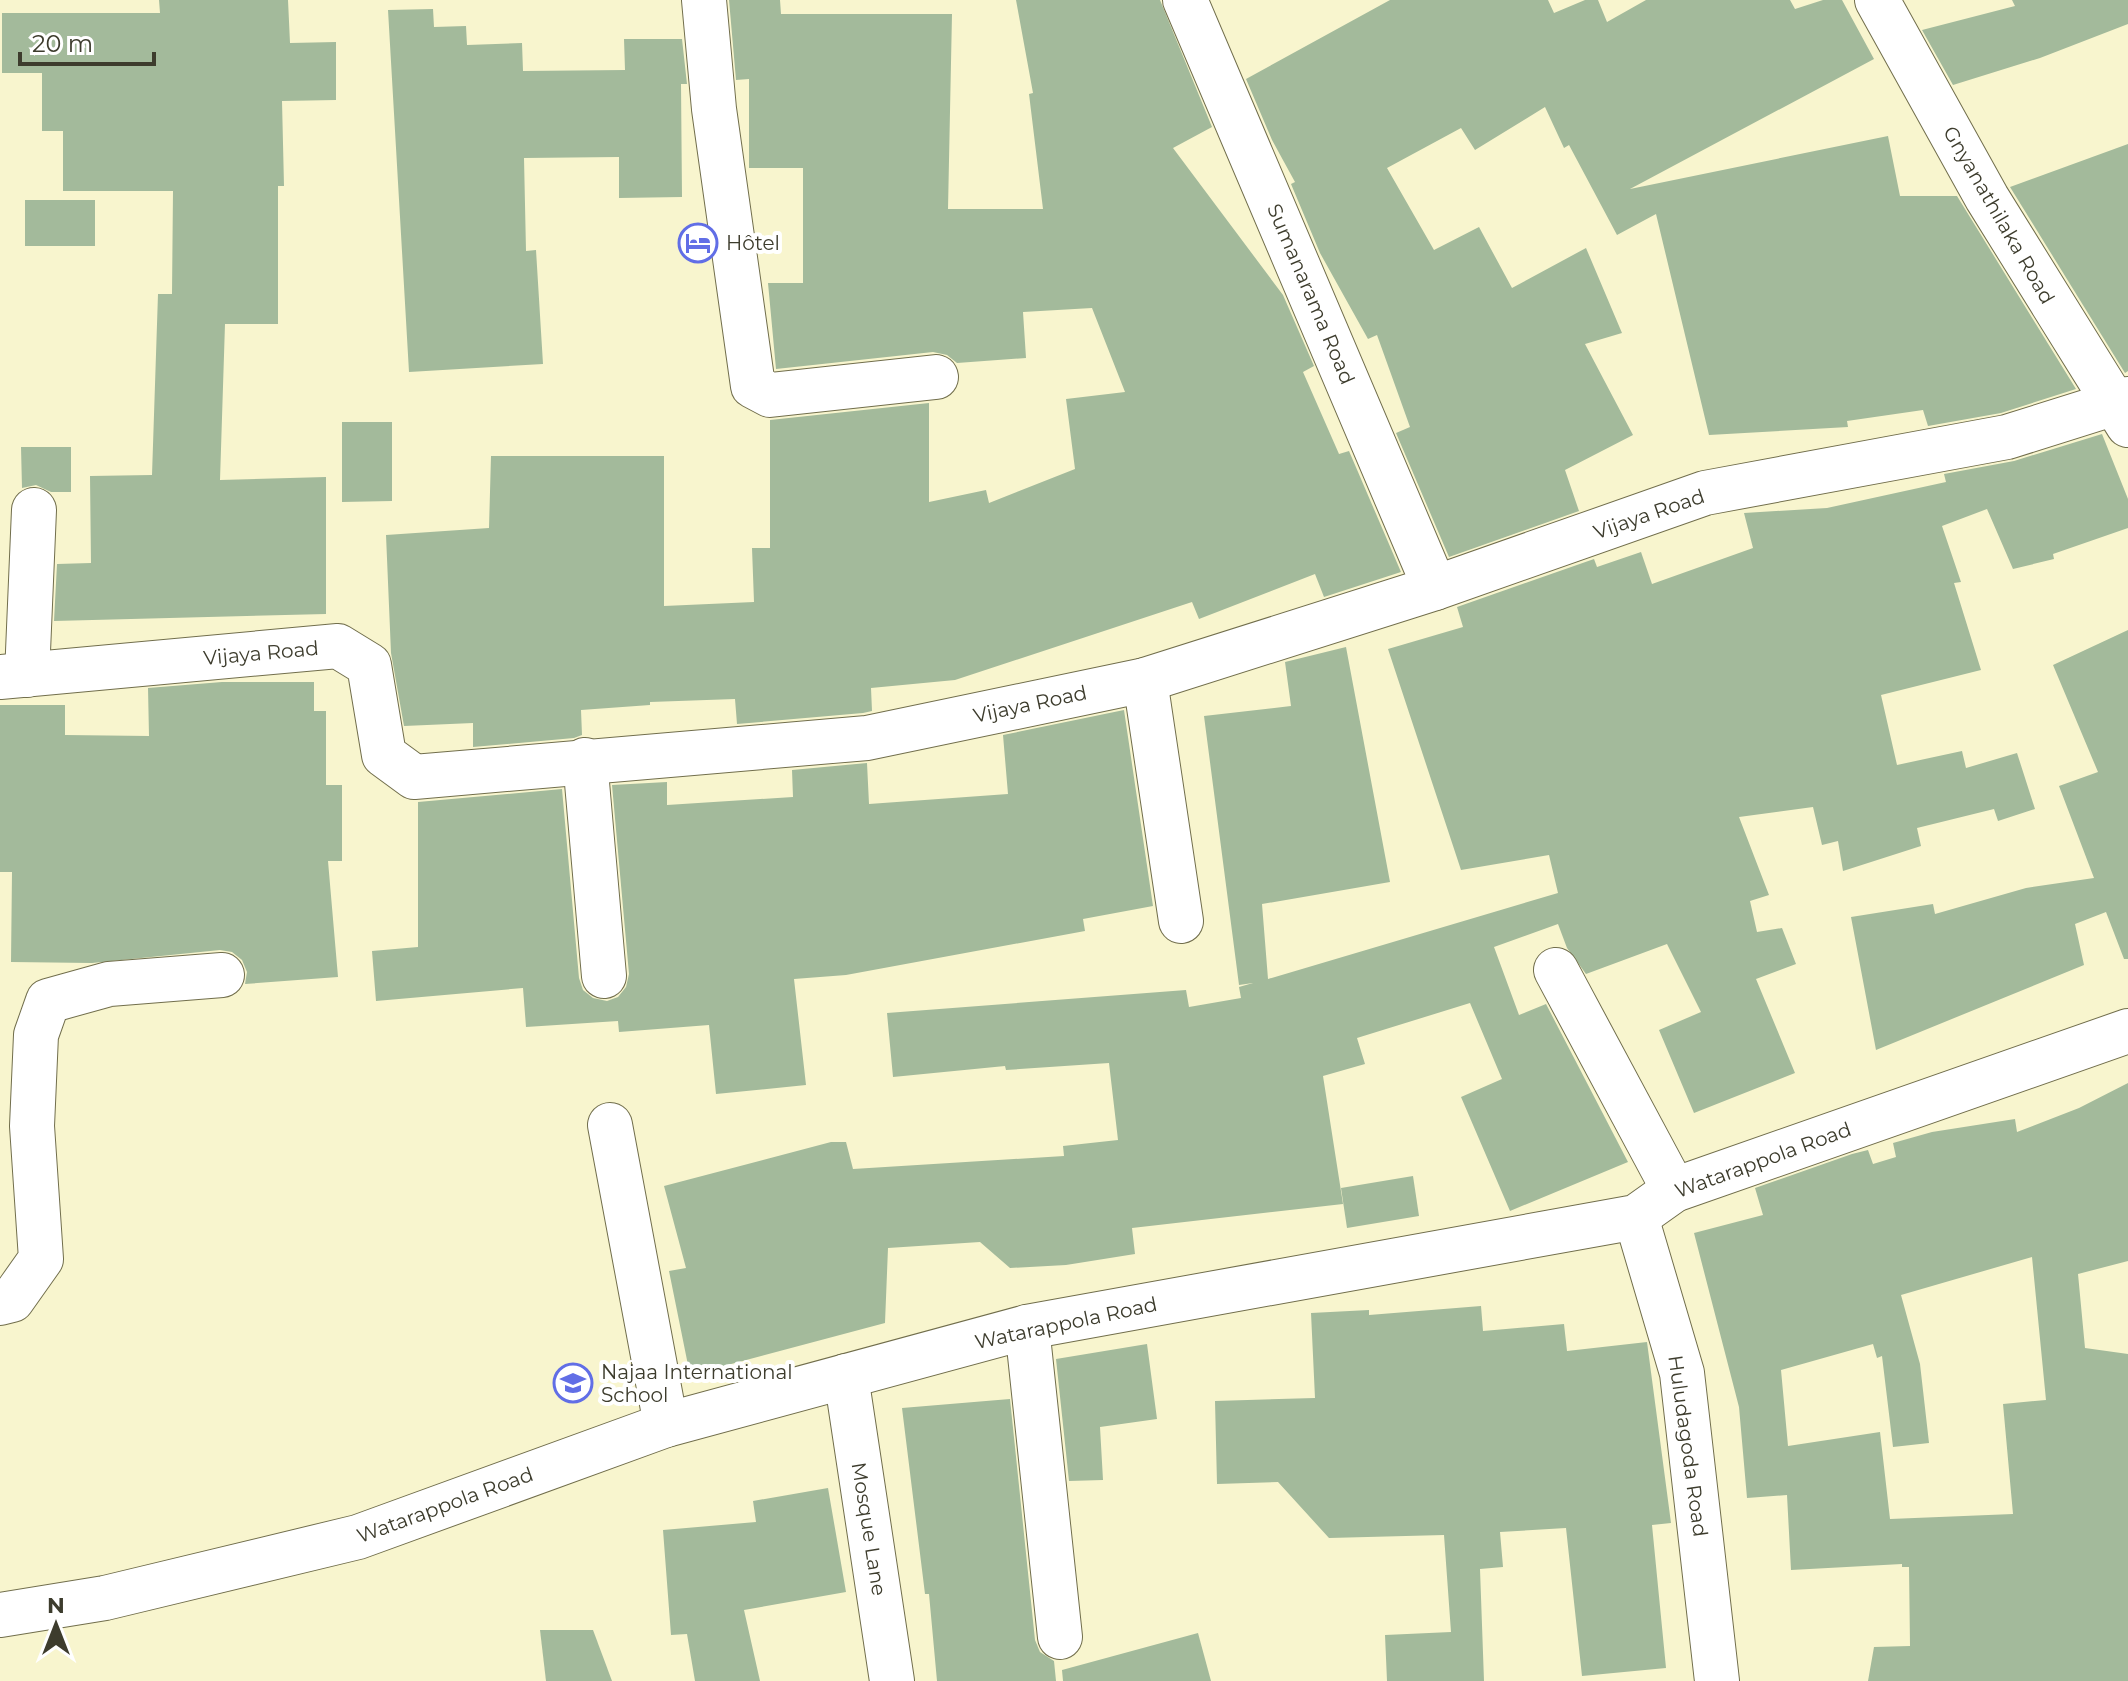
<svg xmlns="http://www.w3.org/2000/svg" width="2128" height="1681" font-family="Montserrat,sans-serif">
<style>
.building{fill:#a3ba9b;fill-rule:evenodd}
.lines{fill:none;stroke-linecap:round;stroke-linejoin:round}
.minor-casing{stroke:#716e4c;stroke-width:46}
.minor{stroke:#fff;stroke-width:44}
.labels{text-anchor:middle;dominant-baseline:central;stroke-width:8;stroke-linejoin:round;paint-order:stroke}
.street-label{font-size:20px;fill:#3d3c2d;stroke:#fff}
.poi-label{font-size:20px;fill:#3d3c2d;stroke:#fff;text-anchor:start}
</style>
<rect width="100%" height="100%" fill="#f8f5ce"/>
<g class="building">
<path d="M 159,0 L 288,0 L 290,43 L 336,42 L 336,100 L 282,101 L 284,186 L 278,186 L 278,324 L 225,324 L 220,480 L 326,477 L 326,614 L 54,621 L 57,564 L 91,563 L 90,476 L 152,475 L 158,294 L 172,294 L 173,191 L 63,191 L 63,131 L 42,131 L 42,73 L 2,73 L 2,13 L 160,13 Z"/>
<path d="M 729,0 L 780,0 L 781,14 L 952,14 L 948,209 L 1043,209 L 1029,94 L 1033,93 L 1016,0 L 1160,0 L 1212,127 L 1173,148 L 1283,295 L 1314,366 L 1303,372 L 1339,454 L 1349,451 L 1401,572 L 1324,597 L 1315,574 L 1199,619 L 1192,602 L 955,680 L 871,688 L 872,711 L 863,713 L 737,724 L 735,699 L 650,702 L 650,705 L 581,710 L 582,735 L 574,738 L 473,747 L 473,723 L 404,726 L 391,653 L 386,535 L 489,528 L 491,456 L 664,456 L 664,606 L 754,602 L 752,548 L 770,548 L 770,420 L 929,403 L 929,502 L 986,490 L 989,503 L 1075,469 L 1066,399 L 1125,392 L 1092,308 L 1023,312 L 1026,358 L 957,363 L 947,355 L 933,352 L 776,369 L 768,283 L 803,283 L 803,168 L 749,168 L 749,79 L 736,80 Z"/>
<path d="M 1390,0 L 1548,0 L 1554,13 L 1585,0 L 1598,0 L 1607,22 L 1646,0 L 1790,0 L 1795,9 L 1823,0 L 1842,0 L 1874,59 L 1630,189 L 1888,136 L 1900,196 L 1957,196 L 2076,389 L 2001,413 L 1928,426 L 1923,410 L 1847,421 L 1848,427 L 1709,435 L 1656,214 L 1617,235 L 1569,145 L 1564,148 L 1545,107 L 1475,150 L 1461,128 L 1387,168 L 1434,250 L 1479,227 L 1512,288 L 1586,248 L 1622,333 L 1585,344 L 1633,435 L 1565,470 L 1579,511 L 1449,557 L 1396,433 L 1410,427 L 1377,335 L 1368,339 L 1320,253 L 1291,184 L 1295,182 L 1272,140 L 1246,79 Z"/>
<path d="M 2012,0 L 2128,0 L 2128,24 L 2040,58 L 1953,85 L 1922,30 L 2015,6 Z"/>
<path d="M 433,9 L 434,27 L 466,26 L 467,45 L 522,43 L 523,71 L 625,70 L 624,39 L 682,39 L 687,84 L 681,84 L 682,197 L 619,198 L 619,157 L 524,158 L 526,251 L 536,250 L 543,364 L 409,372 L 388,10 Z"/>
<path d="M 2128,144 L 2128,371 L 2125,373 L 2010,187 Z"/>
<rect x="25" y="200" width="70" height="46"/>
<path d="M 342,422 L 392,422 L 392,501 L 342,502 Z"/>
<path d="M 2102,434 L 2128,499 L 2128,528 L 2053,554 L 2054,559 L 2013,569 L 1987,509 L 1942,526 L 1961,582 L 1954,583 L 1981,670 L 1881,695 L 1897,765 L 1962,751 L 1966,768 L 2017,753 L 2035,809 L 1998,821 L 1994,809 L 1917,828 L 1921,846 L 1843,871 L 1838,841 L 1822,845 L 1813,807 L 1739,817 L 1769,895 L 1750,901 L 1757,932 L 1782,928 L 1796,964 L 1756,979 L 1795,1073 L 1694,1113 L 1659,1030 L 1701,1012 L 1667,944 L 1586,974 L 1567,948 L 1558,924 L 1494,947 L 1519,1015 L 1546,1004 L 1628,1162 L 1510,1211 L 1461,1097 L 1502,1079 L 1470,1003 L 1357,1038 L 1365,1064 L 1323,1076 L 1343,1204 L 1132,1228 L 1135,1254 L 1066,1265 L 1010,1268 L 980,1242 L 888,1248 L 885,1323 L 690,1375 L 669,1271 L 686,1268 L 664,1186 L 831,1142 L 846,1142 L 853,1169 L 1064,1156 L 1063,1146 L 1118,1140 L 1109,1063 L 1006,1070 L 1005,1066 L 893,1077 L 887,1013 L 1186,990 L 1189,1007 L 1241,998 L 1239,987 L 1253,983 L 1239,985 L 1204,716 L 1291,706 L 1285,662 L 1346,647 L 1390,882 L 1262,904 L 1268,979 L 1558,893 L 1549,855 L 1461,870 L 1388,649 L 1463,627 L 1457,607 L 1594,559 L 1597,567 L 1641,552 L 1652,584 L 1753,548 L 1744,513 L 1827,508 L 1946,482 L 1944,474 L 2014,461 Z"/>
<path d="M 21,447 L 71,447 L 71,492 L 51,492 L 36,485 L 22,488 Z"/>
<path d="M 2128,630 L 2128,959 L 2124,959 L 2106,912 L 2075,924 L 2084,965 L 1876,1050 L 1851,917 L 1933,904 L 1935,914 L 2026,888 L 2094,878 L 2059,786 L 2098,772 L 2053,665 Z"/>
<path d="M 222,682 L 314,682 L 314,711 L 326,711 L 326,785 L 342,785 L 342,861 L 328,861 L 338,977 L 245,984 L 247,972 L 242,960 L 232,952 L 220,950 L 92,963 L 11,962 L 12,872 L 0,872 L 0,705 L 65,705 L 65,735 L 149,736 L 148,688 Z"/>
<path d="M 1124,710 L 1153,906 L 1083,919 L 1085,931 L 846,975 L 794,979 L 806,1085 L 716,1094 L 709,1025 L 619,1032 L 618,1021 L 526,1027 L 523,988 L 376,1001 L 372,951 L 418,947 L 418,802 L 562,789 L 579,978 L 583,990 L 593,998 L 607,1001 L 618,997 L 626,987 L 629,974 L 612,785 L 667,782 L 667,805 L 793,797 L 792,770 L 867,763 L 869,804 L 1008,794 L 1003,735 Z"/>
<path d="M 2128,1083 L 2128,1261 L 2078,1274 L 2085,1348 L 2128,1354 L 2128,1681 L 1868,1681 L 1874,1647 L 1910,1646 L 1909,1567 L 1902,1567 L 1902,1564 L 1791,1570 L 1787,1495 L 1747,1498 L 1739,1407 L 1694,1233 L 1763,1215 L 1755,1188 L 1852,1154 L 1868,1150 L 1873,1164 L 1896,1157 L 1893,1143 L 1932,1132 L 2015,1119 L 2017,1132 L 2079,1108 ZM 2032,1257 L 2046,1400 L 2003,1404 L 2013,1514 L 1890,1519 L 1880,1432 L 1788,1446 L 1781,1370 L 1873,1344 L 1877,1358 L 1882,1356 L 1893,1447 L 1929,1443 L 1920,1364 L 1901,1295 Z"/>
<path d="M 1413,1176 L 1419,1216 L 1347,1228 L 1341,1188 Z"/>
<path d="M 1481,1306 L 1483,1331 L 1564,1324 L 1567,1351 L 1647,1342 L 1671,1523 L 1652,1525 L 1666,1668 L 1582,1676 L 1566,1528 L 1500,1532 L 1503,1567 L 1480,1569 L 1484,1681 L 1387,1681 L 1385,1635 L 1451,1632 L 1444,1535 L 1329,1538 L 1278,1482 L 1217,1484 L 1215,1401 L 1315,1398 L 1311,1313 L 1369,1310 L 1369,1315 Z"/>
<path d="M 1147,1344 L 1157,1419 L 1100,1427 L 1103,1480 L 1069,1481 L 1056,1359 Z"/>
<path d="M 1010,1399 L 1035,1640 L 1040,1652 L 1054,1661 L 1056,1681 L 937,1681 L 929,1594 L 925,1594 L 902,1408 Z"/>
<path d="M 828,1488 L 846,1592 L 744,1610 L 760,1681 L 695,1681 L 687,1634 L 671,1635 L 663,1530 L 756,1522 L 753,1501 Z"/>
<path d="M 540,1630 L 593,1630 L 612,1681 L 546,1681 Z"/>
<path d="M 1198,1633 L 1211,1681 L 1063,1681 L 1062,1670 Z"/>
</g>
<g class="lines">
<g class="minor-casing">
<g id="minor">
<path d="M 704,0 L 714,109 L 753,386 L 770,395 L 936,377"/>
<path d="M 1185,0 L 1435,588"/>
<path d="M 1877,0 L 1987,198 L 2128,425"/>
<path d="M 27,675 L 34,510"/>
<path d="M 0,677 L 338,646 L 369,665 L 384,755 L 414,777 L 867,738 L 1145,680 L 1435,588 L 1705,493 L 2007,437 L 2128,399"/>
<path d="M 1145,680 L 1181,921"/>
<path d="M 585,760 L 604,976"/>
<path d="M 1556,970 L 1674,1190"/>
<path d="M 610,1125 L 666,1425"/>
<path d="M 1636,1217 L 1682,1373 L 1717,1681"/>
<path d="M 0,1303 L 12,1300 L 41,1259 L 32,1126 L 36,1035 L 48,1001 L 109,984 L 222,975"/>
<path d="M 1027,1327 L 1060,1637"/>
<path d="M 846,1376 L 892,1681"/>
<path d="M 0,1615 L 105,1598 L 358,1537 L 666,1425 L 1027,1327 L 1636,1217 L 1674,1190 L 2128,1031"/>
</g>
</g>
<use href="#minor" class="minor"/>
</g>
<defs>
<g id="hotel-ring" transform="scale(2)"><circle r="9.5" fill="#fff" stroke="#616ee6" stroke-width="1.5"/><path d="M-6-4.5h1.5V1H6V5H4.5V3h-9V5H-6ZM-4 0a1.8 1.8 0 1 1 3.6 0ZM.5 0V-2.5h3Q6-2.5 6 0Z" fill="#616ee6"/></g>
<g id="school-ring" transform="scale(2)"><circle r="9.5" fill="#fff" stroke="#616ee6" stroke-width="1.5"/><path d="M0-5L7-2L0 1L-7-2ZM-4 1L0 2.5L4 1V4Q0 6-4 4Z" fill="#616ee6"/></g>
</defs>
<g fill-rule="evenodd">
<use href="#hotel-ring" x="698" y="243"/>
<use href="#school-ring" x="573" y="1383"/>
</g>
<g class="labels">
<g class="street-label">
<text transform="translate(1999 215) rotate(60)">Gnyanathilaka Road</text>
<text transform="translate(1311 294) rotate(67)">Sumanarama Road</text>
<text transform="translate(1649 514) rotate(-19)">Vijaya Road</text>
<text transform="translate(261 653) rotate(-5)">Vijaya Road</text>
<text transform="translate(1030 704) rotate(-12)">Vijaya Road</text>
<text transform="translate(1763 1160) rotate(-20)">Watarappola Road</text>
<text transform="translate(1066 1323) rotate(-12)">Watarappola Road</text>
<text transform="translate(1688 1446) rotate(82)">Huludagoda Road</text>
<text transform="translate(445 1505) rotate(-20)">Watarappola Road</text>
<text transform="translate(869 1529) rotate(81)">Mosque Lane</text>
</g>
<g class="poi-label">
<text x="726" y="243">Hôtel</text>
<text x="601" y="1372">Najaa International<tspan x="601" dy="23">School</tspan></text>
</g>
</g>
<g transform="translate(56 1625)" stroke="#ffffff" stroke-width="6" paint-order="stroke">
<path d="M0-6L14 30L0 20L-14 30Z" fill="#3d3c2d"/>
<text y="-12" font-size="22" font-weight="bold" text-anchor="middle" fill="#3d3c2d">N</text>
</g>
<path d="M20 52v12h134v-12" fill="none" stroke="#3d3c2d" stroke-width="4"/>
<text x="32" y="52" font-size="24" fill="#3d3c2d" stroke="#ffffff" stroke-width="6" paint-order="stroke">20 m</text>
</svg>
